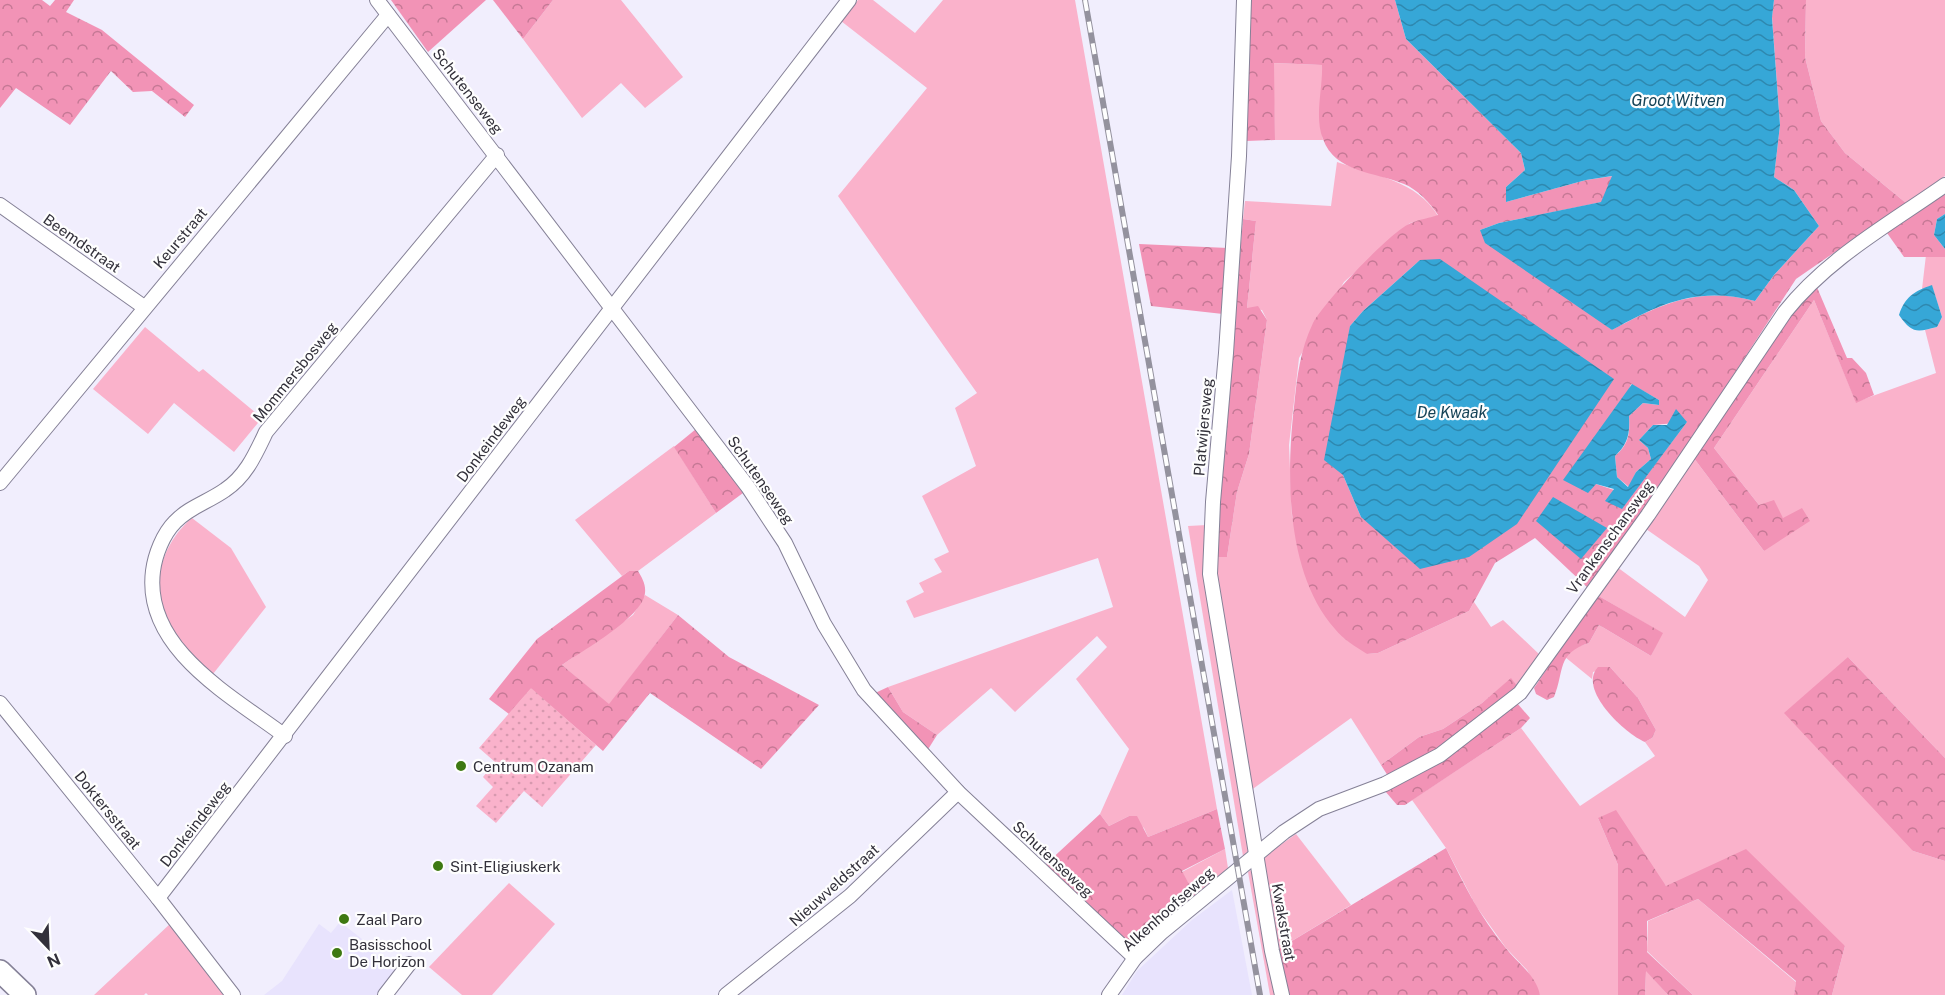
<svg xmlns="http://www.w3.org/2000/svg" width="1945" height="995" font-family="'Public Sans',sans-serif">
<style>
.built{fill:#e8e3fd}
.green{fill:#fab2cb}
.forest{fill:url(#forest-crowns);fill-rule:evenodd}
.park{fill:url(#park-dots)}
.water{fill:url(#water-waves)}
.lines{fill:none;stroke-linecap:round;stroke-linejoin:round}
.street-casing{stroke:#858197;stroke-width:16}
.primary-casing{stroke:#858197;stroke-width:24}
.street{stroke:#fff;stroke-width:14}
.primary{stroke:#fff;stroke-width:21}
.rail-casing{stroke:#94929e;stroke-width:6}
.rail{stroke:#fefefe;stroke-width:4;stroke-dasharray:11;stroke-linecap:butt}
.poi-dot{fill:#3e7912;stroke:#fefefe;stroke-width:2}
.labels{text-anchor:middle;dominant-baseline:central;stroke-width:4.5;stroke-linejoin:round;paint-order:stroke}
.street-label{font-size:15px;fill:#32303a;stroke:#fefefe}
.poi-label{font-size:15px;fill:#32303a;stroke:#fefefe;text-anchor:start}
.water-label{font-size:16px;font-style:italic;fill:#154357;stroke:#fefefe}
</style>
<defs>
<pattern id="forest-crowns" width="20" height="18" patternUnits="userSpaceOnUse" patternTransform="scale(1.5)"><rect width="20" height="18" fill="#f293b6"/><path d="M2 6a3 3 0 1 1 6 0M12 15a3 3 0 1 1 6 0" fill="none" stroke="#c57895"/></pattern>
<pattern id="park-dots" width="8" height="8" patternUnits="userSpaceOnUse" patternTransform="scale(1.5)"><rect width="8" height="8" fill="#fab2cb"/><path d="M2 2h.1M6 6h.1" fill="none" stroke="#d799af" stroke-width="1.8" stroke-linecap="round"/></pattern>
<pattern id="water-waves" width="16" height="10" patternUnits="userSpaceOnUse" patternTransform="scale(1.5)"><rect width="16" height="10" fill="#36a7d7"/><path d="M0 5q4-4 8 0t8 0" fill="none" stroke="#2e88af"/></pattern>
</defs>
<rect width="100%" height="100%" fill="#f1eefd"/>
<g class="built">
<path d="M 1232,890 L 1252,995 L 1122,995 L 1137,971 L 1192,920 Z"/>
<path d="M 340,922 L 362,939 L 360,943 L 397,971 L 378,995 L 264,995 L 282,981 L 319,924 L 331,933 Z"/>
</g>
<g class="green">
<path d="M 553,0 L 621,0 L 683,77 L 645,108 L 621,83 L 582,118 L 523,39 Z"/>
<path d="M 858,0 L 873,0 L 915,33 L 943,0 L 1075,0 L 1217,809 L 1148,837 L 1144,828 L 1129,816 L 1109,826 L 1100,814 L 1129,749 L 1076,679 L 1107,647 L 1097,636 L 1015,712 L 991,688 L 937,735 L 903,712 L 888,687 L 1113,607 L 1098,558 L 914,618 L 906,601 L 924,592 L 919,583 L 942,572 L 934,559 L 949,552 L 922,496 L 976,466 L 955,408 L 977,393 L 838,196 L 927,88 L 841,21 Z"/>
<path d="M 1806,0 L 1945,0 L 1945,176 L 1906,203 L 1845,153 L 1821,121 L 1805,57 Z"/>
<path d="M 1273,63 L 1323,65 L 1320,121 L 1323,140 L 1275,140 Z"/>
<path d="M 1337,162 C 1373,175 1418,181 1438,216 L 1410,223 L 1344,282 L 1299,358 L 1289,445 L 1292,517 L 1367,654 L 1378,653 L 1469,611 L 1474,602 L 1491,627 L 1503,620 L 1540,655 L 1518,687 L 1511,679 L 1482,703 L 1443,729 L 1419,737 L 1381,765 L 1351,718 L 1250,791 L 1221,622 L 1215,557 L 1227,557 L 1237,492 L 1249,454 L 1267,320 L 1262,310 L 1247,308 L 1256,221 L 1243,219 L 1245,201 L 1331,206 Z"/>
<path d="M 1926,255 L 1945,257 L 1945,758 L 1848,657 L 1913,851 L 1945,861 L 1945,995 L 1832,995 L 1845,946 L 1666,886 L 1598,818 L 1618,865 L 1618,995 L 1540,995 L 1527,970 L 1506,948 L 1476,906 L 1446,848 L 1412,800 L 1521,728 L 1580,806 L 1655,756 L 1645,742 L 1652,738 L 1656,730 L 1638,698 L 1610,667 L 1593,672 L 1592,679 L 1565,657 L 1574,648 L 1589,643 L 1599,625 L 1651,656 L 1662,633 L 1597,595 L 1617,567 L 1685,617 L 1708,580 L 1699,566 L 1646,529 L 1693,457 L 1764,551 L 1783,518 L 1759,505 L 1714,448 L 1814,300 L 1856,402 L 1936,373 L 1925,330 L 1937,327 L 1942,317 L 1932,286 L 1922,289 Z"/>
<path d="M 145,327 L 199,372 L 203,369 L 262,418 L 234,452 L 174,403 L 148,434 L 93,389 Z"/>
<path d="M 674,446 L 716,513 L 638,571 L 629,571 L 622,576 L 575,520 Z"/>
<path d="M 192,518 L 231,548 L 266,607 L 213,674 C 200,663 187,651 176,638 C 146,600 157,547 192,518 Z"/>
<path d="M 1207,525 L 1251,848 L 1243,856 L 1188,526 Z"/>
<path d="M 645,595 L 678,615 L 609,705 L 562,665 L 633,615 Z"/>
<path d="M 1296,834 L 1351,905 L 1277,950 L 1264,862 L 1266,855 Z"/>
<path d="M 1225,849 L 1228,868 L 1195,895 L 1182,872 Z"/>
<path d="M 1253,869 L 1277,995 L 1270,995 L 1248,872 Z"/>
<path d="M 509,883 L 555,924 L 492,995 L 462,995 L 429,967 Z"/>
<path d="M 1698,899 L 1796,982 L 1794,995 L 1693,995 L 1647,951 L 1648,921 Z"/>
<path d="M 171,923 L 226,995 L 148,995 L 146,993 L 144,995 L 94,995 Z"/>
<path d="M 1646,970 L 1668,995 L 1645,995 Z"/>
</g>
<g class="forest">
<path d="M 0,0 L 42,0 L 50,6 L 55,0 L 74,0 L 66,12 L 102,30 L 194,105 L 185,117 L 152,91 L 133,92 L 111,71 L 70,125 L 16,88 L 0,108 Z"/>
<path d="M 391,0 L 486,0 L 428,52 Z"/>
<path d="M 493,0 L 553,0 L 523,39 Z"/>
<path d="M 1250,0 L 1395,0 L 1406,39 L 1521,153 L 1525,170 L 1506,187 L 1506,202 L 1586,180 L 1613,176 L 1602,202 L 1499,223 L 1480,230 L 1612,330 C 1661,304 1698,286 1755,301 L 1774,275 L 1819,226 L 1794,190 L 1774,177 L 1780,125 L 1772,17 L 1774,0 L 1806,0 L 1805,57 L 1821,121 L 1845,153 L 1906,203 L 1796,279 L 1640,518 L 1587,587 L 1535,538 L 1495,563 L 1469,611 L 1378,653 L 1367,654 C 1356,647 1343,639 1335,629 C 1286,574 1286,476 1294,407 C 1297,377 1300,350 1313,323 C 1324,302 1391,231 1411,223 C 1420,219 1430,218 1438,215 C 1431,204 1417,189 1404,184 C 1376,172 1335,173 1323,139 C 1314,117 1323,88 1322,65 L 1274,63 L 1275,140 L 1246,141 ZM 1420,260 L 1361,517 L 1343,475 L 1350,326 L 1363,311 ZM 1631,384 L 1659,400 L 1659,405 L 1643,403 L 1629,416 C 1630,434 1629,444 1615,456 L 1617,477 L 1629,487 L 1636,472 L 1651,459 L 1648,448 L 1639,440 L 1653,425 L 1687,422 L 1622,508 L 1614,490 L 1596,484 Z"/>
<path d="M 1945,194 L 1945,214 L 1937,219 L 1934,235 L 1945,249 L 1945,257 L 1904,257 L 1887,233 Z"/>
<path d="M 1243,219 L 1256,221 L 1247,308 L 1258,306 L 1267,320 L 1249,454 L 1237,492 L 1227,557 L 1215,557 Z"/>
<path d="M 1139,244 L 1228,248 L 1223,314 L 1151,306 Z"/>
<path d="M 1816,285 L 1847,358 L 1852,358 L 1866,373 L 1874,395 L 1856,403 L 1814,300 L 1714,448 L 1759,505 L 1774,500 L 1783,518 L 1802,508 L 1810,521 L 1764,551 L 1693,457 L 1805,294 Z"/>
<path d="M 696,429 L 743,493 L 716,513 L 674,447 Z"/>
<path d="M 629,571 L 638,571 C 642,578 646,584 645,593 C 643,617 582,651 562,665 L 609,704 L 678,615 L 729,657 L 819,705 L 761,769 L 650,693 L 603,751 L 531,689 L 509,714 L 489,699 L 537,639 Z"/>
<path d="M 1597,595 L 1663,633 L 1651,656 L 1599,625 L 1589,643 C 1556,654 1565,670 1554,697 L 1547,700 L 1536,694 L 1534,688 Z"/>
<path d="M 1848,657 L 1945,758 L 1945,861 L 1913,851 L 1784,713 Z"/>
<path d="M 1598,667 L 1610,667 L 1638,698 L 1656,730 L 1652,738 L 1645,742 C 1625,734 1577,689 1598,667 Z"/>
<path d="M 1511,678 L 1518,687 L 1438,749 L 1388,776 L 1381,765 L 1419,737 L 1443,729 L 1482,703 Z"/>
<path d="M 888,687 L 903,712 L 937,735 L 927,751 L 873,694 Z"/>
<path d="M 1517,703 L 1530,718 L 1521,728 L 1405,805 L 1397,805 L 1385,791 Z"/>
<path d="M 1217,809 L 1225,849 L 1182,871 L 1195,895 L 1138,944 L 1131,944 L 1103,921 L 1046,864 L 1100,814 L 1109,826 L 1129,816 L 1137,816 L 1148,837 Z"/>
<path d="M 1616,810 L 1666,886 L 1746,849 L 1845,946 L 1832,995 L 1794,995 L 1796,981 L 1698,899 L 1647,921 L 1647,952 L 1693,995 L 1668,995 L 1646,971 L 1645,995 L 1618,995 L 1618,865 L 1598,818 Z"/>
<path d="M 1446,848 C 1463,883 1480,917 1505,947 C 1517,963 1536,975 1540,995 L 1287,995 L 1277,950 Z"/>
</g>
<path class="park" d="M 531,688 L 596,745 L 542,807 L 524,791 L 496,823 L 476,806 L 493,787 L 483,777 L 495,762 L 479,748 Z"/>
<g class="water">
<path d="M 1395,0 L 1774,0 L 1772,18 L 1780,125 L 1774,177 L 1794,190 L 1819,226 L 1774,275 L 1755,301 C 1698,286 1661,303 1612,330 L 1485,243 L 1480,230 L 1499,223 L 1601,202 L 1612,176 L 1586,180 L 1506,202 L 1506,187 L 1525,170 L 1521,153 L 1406,39 Z"/>
<path d="M 1945,214 L 1945,249 L 1934,235 L 1937,219 Z"/>
<path d="M 1440,259 L 1614,379 L 1517,524 L 1469,557 L 1420,569 L 1361,517 L 1343,475 L 1324,460 L 1350,326 L 1363,311 L 1420,260 Z"/>
<path d="M 1932,285 L 1942,317 L 1937,327 C 1917,332 1912,334 1899,315 C 1905,297 1914,291 1932,285 Z"/>
<path d="M 1632,384 L 1659,400 L 1659,405 L 1643,403 L 1629,416 C 1630,434 1628,444 1615,456 L 1617,477 L 1628,487 L 1636,472 L 1651,459 L 1648,448 L 1639,440 L 1653,425 L 1667,425 L 1676,409 L 1687,422 L 1622,509 L 1605,501 L 1614,489 L 1596,484 L 1588,493 L 1563,480 Z"/>
<path d="M 1553,497 L 1607,528 L 1581,559 L 1536,521 Z"/>
</g>
<g class="lines">
<g class="street-casing">
<g id="street">
<path d="M 377,0 L 748,487 L 785,543 L 824,624 L 864,690 L 958,792 L 1135,958"/>
<path d="M 1244,0 L 1239,156 L 1226,353 L 1213,502 L 1210,574 L 1272,951 L 1282,995"/>
<path d="M 0,205 L 144,307"/>
<path d="M 0,483 L 388,15"/>
<path d="M 0,703 L 158,898 L 233,995"/>
<path d="M 285,736 C 232,696 143,649 153,571 C 155,555 163,534 175,522 C 189,507 208,502 225,490 C 246,476 255,455 266,432 L 497,155"/>
<path d="M 158,898 L 849,0"/>
<path d="M 385,995 L 409,964"/>
<path d="M 726,995 L 850,896 L 958,792"/>
<path d="M 1109,995 L 1135,958 L 1162,932 L 1284,832 L 1319,809 L 1385,784 L 1440,755 L 1520,693 L 1648,515 L 1785,312 C 1828,258 1888,225 1945,185"/>
</g>
</g>
<g class="primary-casing">
<path id="primary" d="M 0,971 L 25,995"/>
</g>
<use href="#street" class="street"/>
<use href="#primary" class="primary"/>
<g class="rail-casing">
<path id="rail" d="M 1085,0 L 1260,995"/>
</g>
<use href="#rail" class="rail"/>
</g>
<g class="poi-dot">
<circle cx="461" cy="766" r="6"/>
<circle cx="438" cy="866" r="6"/>
<circle cx="344" cy="919" r="6"/>
<circle cx="337" cy="953" r="6"/>
</g>
<g class="labels">
<g class="street-label">
<text transform="translate(468 91) rotate(52)">Schutenseweg</text>
<text transform="translate(180 238) rotate(-50)">Keurstraat</text>
<text transform="translate(82 243) rotate(35)">Beemdstraat</text>
<text transform="translate(295 372) rotate(-51)">Mommersbosweg</text>
<text transform="translate(1203 427) rotate(-85)">Platwijersweg</text>
<text transform="translate(491 439) rotate(-53)">Donkeindeweg</text>
<text transform="translate(761 480) rotate(55)">Schutenseweg</text>
<text transform="translate(1610 537) rotate(-54)">Vrankenschansweg</text>
<text transform="translate(108 810) rotate(51)">Doktersstraat</text>
<text transform="translate(195 824) rotate(-52)">Donkeindeweg</text>
<text transform="translate(1053 859) rotate(43)">Schutenseweg</text>
<text transform="translate(834 885) rotate(-42)">Nieuwveldstraat</text>
<text transform="translate(1168 909) rotate(-42)">Alkenhoofseweg</text>
<text transform="translate(1284 922) rotate(80)">Kwakstraat</text>
</g>
<g class="poi-label">
<text x="473" y="766">Centrum Ozanam</text>
<text x="450" y="866">Sint-Eligiuskerk</text>
<text x="356" y="919">Zaal Paro</text>
<text x="349" y="944">Basisschool<tspan x="349" dy="17">De Horizon</tspan></text>
</g>
<g class="water-label">
<text x="1678" y="100">Groot Witven</text>
<text x="1452" y="412">De Kwaak</text>
</g>
</g>
<g transform="translate(48 947) rotate(157)" stroke="#fefefe" stroke-width="4.5" paint-order="stroke">
<path d="M0-4.5L10 22L0 15L-10 22Z" fill="#32303a"/>
<text y="-9" font-size="16" font-weight="bold" text-anchor="middle" fill="#32303a">N</text>
</g>
</svg>
